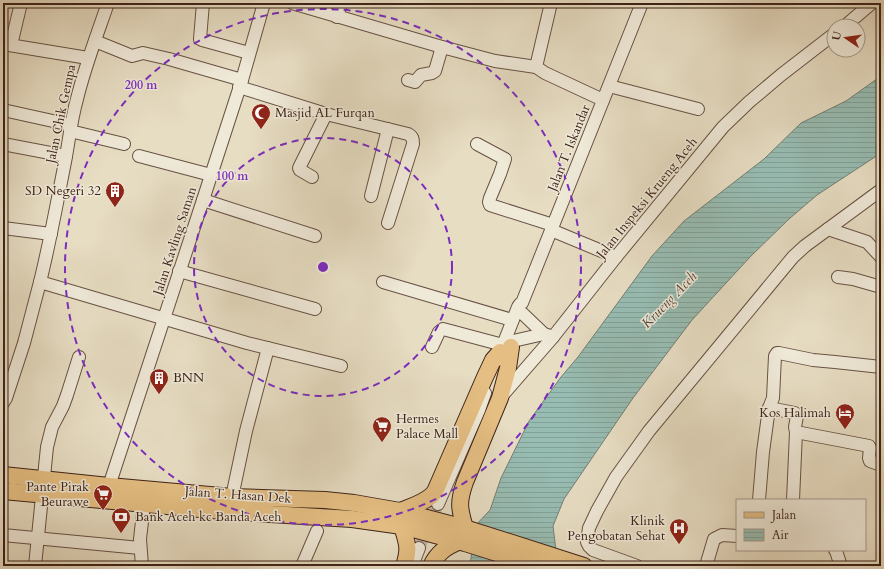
<svg xmlns="http://www.w3.org/2000/svg" width="884" height="569" font-family="Cardo,serif">
<style>
.water{fill:url(#water-rules);stroke:#737f75}
.lines{fill:none;stroke-linecap:round;stroke-linejoin:round}
.minor-tunnel{stroke:#c5b8a1;stroke-width:12;stroke-dasharray:12 6;stroke-linecap:butt}
.minor-casing{stroke:#685244;stroke-width:14}
.major-casing{stroke:#3e2319;stroke-width:18}
.minor{stroke:#efe9d8;stroke-width:12}
.major{stroke:#e4be82;stroke-width:16}
.ring{fill:none;stroke:#7b2cbf;stroke-width:2;stroke-dasharray:7 5}
.labels{text-anchor:middle;dominant-baseline:central;stroke-width:3;stroke-linejoin:round;paint-order:stroke}
.poi-label{font-size:13px;fill:#3e2319;stroke:#efe9d8;text-anchor:start}
.street-label{font-size:13px;fill:#3e2319;stroke:#efe9d8}
.water-label{font-size:14px;font-style:italic;fill:#54493f;stroke:#efe9d8}
.centre{fill:#7b2cbf;stroke:#efe9d8;stroke-width:2}
.ring-label{font-size:12px;text-anchor:middle;font-weight:bold;fill:#7b2cbf;stroke:#efe9d8;stroke-width:3;stroke-linejoin:round;paint-order:stroke}
</style>
<defs>
<pattern id="water-rules" width="6" height="5" patternUnits="userSpaceOnUse"><rect width="6" height="5" fill="#97bcb2"/><path d="M0 2.5h6" fill="none" stroke="#83a198"/></pattern>
</defs>
<rect width="100%" height="100%" fill="#e7ddc3"/>
<filter id="stains"><feTurbulence type="fractalNoise" baseFrequency=".005" numOctaves="4"/><feColorMatrix values="0 0 0 0 .2 0 0 0 0 .09 0 0 0 0 .02 0 0 0 .5 -.17"/></filter>
<radialGradient id="worn" r=".72"><stop offset=".6" stop-color="#630" stop-opacity="0"/><stop offset="1" stop-color="#630" stop-opacity=".3"/></radialGradient>
<path class="water" d="M 881,76 L 881,153 L 817,195 L 789,219 L 750,257 L 692,320 L 633,398 L 564,499 L 553,526 L 557,559 L 555,566 L 470,566 L 475,526 L 490,510 L 501,478 L 529,421 L 561,377 L 578,357 L 652,256 L 684,221 L 764,159 L 801,123 L 846,101 Z"/>
<g class="lines">
<path class="minor-tunnel" d="M 419,548 L 438,504"/>
<g class="minor-casing">
<g id="minor">
<path d="M 108,3 C 97,35 85,66 77,99 C 71,120 69,141 65,162 C 57,202 50,242 40,282 L 247,343 L 341,366"/>
<path d="M 203,3 L 200,39 L 202,40 L 249,53"/>
<path d="M 292,3 L 442,47 L 495,61 L 536,67 L 545,73 L 603,100"/>
<path d="M 337,17 L 341,3"/>
<path d="M 845,26 L 872,3"/>
<path d="M 95,41 L 132,56 L 143,53 L 169,59 L 242,80"/>
<path d="M 3,44 L 88,58"/>
<path d="M 11,45 L 21,3"/>
<path d="M 536,67 L 551,3"/>
<path d="M 408,80 L 415,82 L 421,75 L 432,73 L 435,71 L 442,47"/>
<path d="M 609,86 L 698,109"/>
<path d="M 239,87 L 326,114 L 408,134 C 413,137 413,139 413,144 L 388,223"/>
<path d="M 3,110 L 71,125"/>
<path d="M 70,131 L 124,144"/>
<path d="M 3,144 L 66,156"/>
<path d="M 477,144 L 505,159 L 500,174 L 490,198 L 489,202 L 490,205 L 553,225"/>
<path d="M 139,156 L 211,175"/>
<path d="M 312,177 L 300,170 L 299,168 L 326,114"/>
<path d="M 371,196 L 388,129"/>
<path d="M 203,200 L 315,236"/>
<path d="M 3,228 L 51,234"/>
<path d="M 828,229 L 867,242 L 881,257"/>
<path d="M 551,230 L 616,257"/>
<path d="M 179,271 L 315,309"/>
<path d="M 838,277 L 853,279 L 881,287"/>
<path d="M 383,282 L 512,320"/>
<path d="M 522,313 L 544,334 L 553,337"/>
<path d="M 513,341 L 544,334"/>
<path d="M 432,347 L 439,332 L 443,329 L 503,345"/>
<path d="M 497,360 L 518,307 L 520,304 L 522,303 L 642,3"/>
<path d="M 501,397 L 553,337 L 616,257 L 723,127 L 749,102 L 781,75 L 834,34"/>
<path d="M 3,403 L 6,398 L 24,343 L 40,282"/>
<path d="M 769,408 L 795,413 L 797,416 L 795,427 L 796,432 L 869,446 L 870,448 L 869,458 L 870,461 L 881,465"/>
<path d="M 109,486 L 203,200 L 242,80 L 264,3"/>
<path d="M 232,497 L 246,431 L 268,348"/>
<path d="M 759,500 L 763,452 L 769,408 L 773,398 L 775,356 L 777,353 L 779,353 L 813,360 L 835,362 L 881,367"/>
<path d="M 793,500 L 796,432"/>
<path d="M 438,504 L 479,410 L 485,393"/>
<path d="M 3,535 L 140,548"/>
<path d="M 835,550 L 836,551 L 841,566"/>
<path d="M 35,566 L 47,447 L 52,427 L 63,406 L 67,395 L 79,357"/>
<path d="M 142,566 L 140,539 L 144,504"/>
<path d="M 302,566 L 317,531"/>
<path d="M 412,566 L 419,548"/>
<path d="M 637,566 L 593,550 L 589,546 L 587,542 L 589,528 L 597,511 L 616,477 L 649,431 L 793,257 L 805,246 L 881,190"/>
<path d="M 706,566 L 714,539 L 722,535 L 737,536"/>
</g>
</g>
<g class="major-casing">
<g id="major">
<path d="M 3,475 L 109,486 L 232,497 L 325,500 L 354,503 L 400,511 L 465,528 L 584,566"/>
<path d="M 3,491 L 222,511 L 352,519 L 402,526 L 465,543 L 538,566"/>
<path d="M 400,511 C 410,507 424,503 432,495 C 434,493 436,490 437,487 L 485,377 L 493,360 L 500,352"/>
<path d="M 402,526 C 407,543 410,548 404,566"/>
<path d="M 465,528 C 459,508 458,502 465,482 L 500,398 L 508,368 L 511,347"/>
<path d="M 431,566 C 438,552 446,547 460,541"/>
</g>
</g>
<use href="#minor" class="minor"/>
<use href="#major" class="major"/>
</g>
<g class="ring">
<circle cx="323" cy="267" r="129"/>
<circle cx="323" cy="267" r="258"/>
</g>
<defs>
<g id="mosque-pin" transform="scale(1)"><path d="M0 17L-7.5 6A9.5 9.5 0 1 1 7.5 6Z" fill="#8f2418" stroke="#efe9d8"/><path d="M3.5-4.9A6 6 0 1 0 3.5 4.9A5 5 0 1 1 3.5-4.9Z" fill="#fff"/></g>
<g id="building-pin" transform="scale(1)"><path d="M0 17L-7.5 6A9.5 9.5 0 1 1 7.5 6Z" fill="#8f2418" stroke="#efe9d8"/><path d="M-4-6H4V6H1V3H-1V6H-4ZM-2.5-4.3h1.7v1.8h-1.7ZM.8-4.3h1.7v1.8H.8ZM-2.5-1h1.7V.8h-1.7ZM.8-1h1.7V.8H.8Z" fill="#fff"/></g>
<g id="hotel-pin" transform="scale(1)"><path d="M0 17L-7.5 6A9.5 9.5 0 1 1 7.5 6Z" fill="#8f2418" stroke="#efe9d8"/><path d="M-6-4.5h1.5V1H6V5H4.5V3h-9V5H-6ZM-4 0a1.8 1.8 0 1 1 3.6 0ZM.5 0V-2.5h3Q6-2.5 6 0Z" fill="#fff"/></g>
<g id="supermarket-pin" transform="scale(1)"><path d="M0 17L-7.5 6A9.5 9.5 0 1 1 7.5 6Z" fill="#8f2418" stroke="#efe9d8"/><path d="M-6-5.5h2.5l.6 2H6L4.5 2H-2.5L-4.4-4H-6ZM-1.5 3.2a1.3 1.3 0 1 0 .1 0ZM3 3.2a1.3 1.3 0 1 0 .1 0Z" fill="#fff"/></g>
<g id="bank-pin" transform="scale(1)"><path d="M0 17L-7.5 6A9.5 9.5 0 1 1 7.5 6Z" fill="#8f2418" stroke="#efe9d8"/><path d="M-6-4H6V4H-6ZM0-2.3a2.3 2.3 0 1 0 0 4.6a2.3 2.3 0 1 0 0-4.6Z" fill="#fff"/></g>
<g id="hospital-pin" transform="scale(1)"><path d="M0 17L-7.5 6A9.5 9.5 0 1 1 7.5 6Z" fill="#8f2418" stroke="#efe9d8"/><path d="M-5-5h3v3.5h4V-5h3V5h-3V1.5h-4V5h-3Z" fill="#fff"/></g>
</defs>
<g fill-rule="evenodd">
<use href="#mosque-pin" x="261" y="113"/>
<use href="#building-pin" x="115" y="191"/>
<use href="#building-pin" x="159" y="378"/>
<use href="#hotel-pin" x="845" y="413"/>
<use href="#supermarket-pin" x="382" y="426"/>
<use href="#supermarket-pin" x="103" y="494"/>
<use href="#bank-pin" x="121" y="517"/>
<use href="#hospital-pin" x="679" y="528"/>
</g>
<g class="labels">
<g class="poi-label">
<text x="275" y="113">Masjid AL Furqan</text>
<text x="101" y="191" text-anchor="end">SD Negeri 32</text>
<text x="173" y="378">BNN</text>
<text x="831" y="413" text-anchor="end">Kos Halimah</text>
<text x="396" y="419">Hermes<tspan x="396" dy="15">Palace Mall</tspan></text>
<text x="89" y="487" text-anchor="end">Pante Pirak<tspan x="89" dy="15">Beurawe</tspan></text>
<text x="135" y="517">Bank Aceh kc Banda Aceh</text>
<text x="665" y="521" text-anchor="end">Klinik<tspan x="665" dy="15">Pengobatan Sehat</tspan></text>
</g>
<g class="street-label">
<text transform="translate(61 114) rotate(-78)">Jalan Chik Gempa</text>
<text transform="translate(569 148) rotate(-68)">Jalan T. Iskandar</text>
<text transform="translate(647 198) rotate(-51)">Jalan Inspeksi Krueng Aceh</text>
<text transform="translate(175 241) rotate(-72)">Jalan Kavling Saman</text>
<text transform="translate(238 495) rotate(4)">Jalan T. Hasan Dek</text>
</g>
<g class="water-label">
<text transform="translate(669 300) rotate(-46)">Krueng Aceh</text>
</g>
</g>
<circle cx="323" cy="267" r="6" class="centre"/>
<g class="ring-label">
<text x="141" y="89">200 m</text>
<text x="232" y="180">100 m</text>
</g>
<rect width="884" height="569" fill="none" stroke="#e7ddc3" stroke-width="16"/>
<rect x="4" y="4" width="876" height="561" fill="none" stroke="#3e2319" stroke-width="2"/>
<rect x="8" y="8" width="868" height="553" fill="none" stroke="#3e2319"/>
<rect x="736" y="499" width="130" height="52" fill="#efe9d8" stroke="#a89a8c"/>
<rect x="744" y="512" width="20" height="6" fill="#e4be82" stroke="#a89a8c"/>
<text x="772" y="519" font-size="12" fill="#3e2319">Jalan</text>
<rect x="744" y="529" width="20" height="12" fill="url(#water-rules)" stroke="#a89a8c"/>
<text x="772" y="539" font-size="12" fill="#3e2319">Air</text>
<g transform="translate(846 38) rotate(283)"><circle r="19" fill="#efe9d8" stroke="#a89a8c"/>
<path d="M0-3L7 15L0 10L-7 15Z" fill="#8f2418"/>
<text y="-6" font-size="11" font-weight="bold" text-anchor="middle" fill="#3e2319">U</text>
</g>
<rect width="100%" height="100%" filter="url(#stains)"/>
<rect width="100%" height="100%" fill="url(#worn)"/>
</svg>
